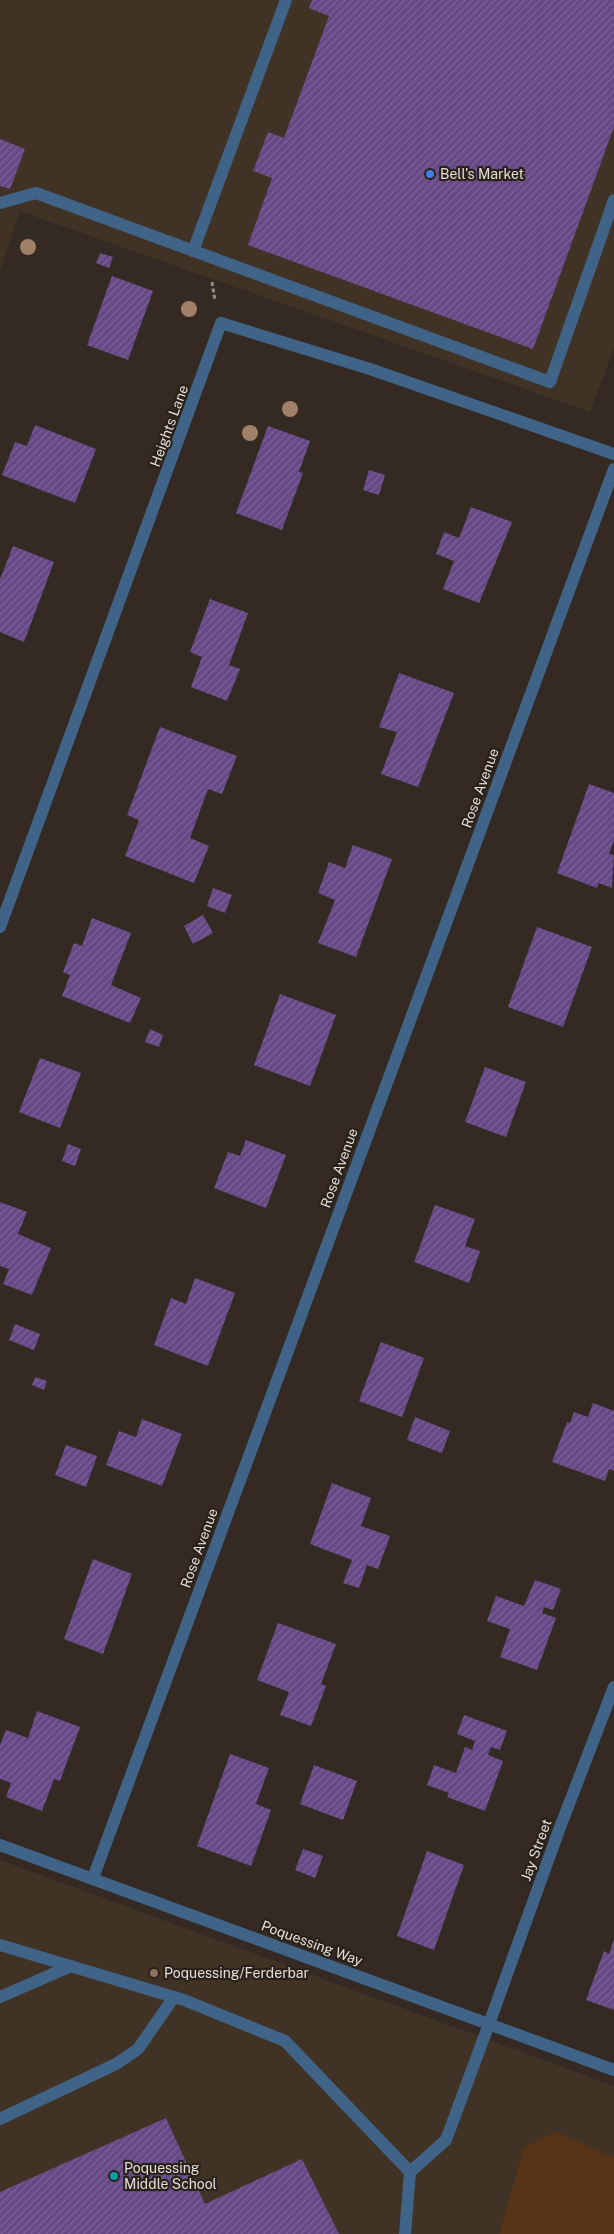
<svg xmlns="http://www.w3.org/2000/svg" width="614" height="2234" font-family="'Public Sans',sans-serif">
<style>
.built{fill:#413226}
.garden{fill:#573417}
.building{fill:url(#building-hatch)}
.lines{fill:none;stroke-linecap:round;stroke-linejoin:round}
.path{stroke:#938b85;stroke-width:3;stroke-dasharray:4 2.5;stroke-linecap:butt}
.service{stroke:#406488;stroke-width:12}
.minor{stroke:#406488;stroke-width:12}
.tree{fill:#a18068}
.shop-dot{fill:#3f7fe0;stroke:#2a211a;stroke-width:2}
.education-dot{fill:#8d6e63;stroke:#2a211a;stroke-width:2}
.culture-dot{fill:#0f9aa8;stroke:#2a211a;stroke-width:2}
.labels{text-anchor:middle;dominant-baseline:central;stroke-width:4.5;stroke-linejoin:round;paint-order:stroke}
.poi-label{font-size:14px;fill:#e4ded9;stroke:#2a211a;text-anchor:start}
.street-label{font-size:14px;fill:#e4ded9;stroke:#2a211a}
</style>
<defs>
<pattern id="building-hatch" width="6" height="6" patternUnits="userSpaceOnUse" patternTransform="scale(1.25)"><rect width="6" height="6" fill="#654885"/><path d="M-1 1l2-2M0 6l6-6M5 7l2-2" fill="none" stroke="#7b6296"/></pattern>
</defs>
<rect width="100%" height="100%" fill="#342a23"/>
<g class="built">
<path d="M 0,0 L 614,0 L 614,347 L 590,412 L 20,211 L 0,272 Z"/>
<path d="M 0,1860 L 614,2086 L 614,2234 L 0,2234 Z"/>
</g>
<path class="garden" d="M 555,2132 L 614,2157 L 614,2234 L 499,2234 L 524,2147 Z"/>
<g class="building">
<path d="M 312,0 L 614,0 L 614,127 L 533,349 L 248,245 L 272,178 L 253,171 L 268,132 L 284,138 L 329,16 L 309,8 Z"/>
<path d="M 0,139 L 25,149 L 10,189 L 0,186 Z"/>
<path d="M 100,253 L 113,257 L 109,268 L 96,263 Z"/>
<path d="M 112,276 L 153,291 L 128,360 L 87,345 Z"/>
<path d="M 35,425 L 96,449 L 75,503 L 2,475 L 15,442 L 27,446 Z"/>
<path d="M 268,426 L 310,441 L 299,472 L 303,473 L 282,530 L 236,513 Z"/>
<path d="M 369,470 L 385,475 L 379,495 L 363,490 Z"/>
<path d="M 471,507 L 512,522 L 479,603 L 443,589 L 454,561 L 436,554 L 444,532 L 459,538 Z"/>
<path d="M 13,546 L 54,562 L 24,642 L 0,632 L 0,579 Z"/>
<path d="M 210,599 L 248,613 L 229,665 L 240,669 L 227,701 L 191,687 L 202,657 L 190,652 Z"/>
<path d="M 399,673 L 454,693 L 418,787 L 381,774 L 397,732 L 379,727 Z"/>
<path d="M 160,727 L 237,756 L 222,794 L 208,789 L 190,838 L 209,846 L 194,883 L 125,856 L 139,820 L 127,815 Z"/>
<path d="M 589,784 L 614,793 L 614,840 L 609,854 L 614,855 L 612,888 L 599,883 L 597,888 L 557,873 Z"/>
<path d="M 353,845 L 392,859 L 356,957 L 318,943 L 335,900 L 318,893 L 329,862 L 345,868 Z"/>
<path d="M 213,888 L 232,895 L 225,913 L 207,906 Z"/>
<path d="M 203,915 L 213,933 L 193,944 L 184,926 Z"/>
<path d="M 92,918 L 131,933 L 111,985 L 141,998 L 130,1023 L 62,996 L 70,975 L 63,972 L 74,943 L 82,946 Z"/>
<path d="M 537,927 L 592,947 L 563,1027 L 508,1007 Z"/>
<path d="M 280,994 L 336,1015 L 310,1086 L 254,1065 Z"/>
<path d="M 150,1029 L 163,1035 L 159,1047 L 145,1042 Z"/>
<path d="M 40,1058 L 81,1073 L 60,1128 L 19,1112 Z"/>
<path d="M 485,1067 L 526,1082 L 506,1137 L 465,1122 Z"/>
<path d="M 246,1140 L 286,1155 L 266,1208 L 214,1188 L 228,1152 L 240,1156 Z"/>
<path d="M 68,1144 L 81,1149 L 75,1166 L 62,1161 Z"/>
<path d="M 0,1202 L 27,1212 L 18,1234 L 51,1248 L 32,1295 L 3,1284 L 9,1269 L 0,1266 Z"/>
<path d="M 435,1205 L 475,1219 L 465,1246 L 480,1251 L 469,1283 L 414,1262 Z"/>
<path d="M 195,1278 L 235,1293 L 208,1366 L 154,1345 L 171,1298 L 186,1304 Z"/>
<path d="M 15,1324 L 40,1334 L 34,1350 L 9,1340 Z"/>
<path d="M 381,1342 L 424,1358 L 402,1417 L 359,1401 Z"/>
<path d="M 35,1377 L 47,1381 L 44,1390 L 32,1385 Z"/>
<path d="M 593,1403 L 614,1411 L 614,1471 L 609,1469 L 605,1481 L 552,1462 L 567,1422 L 570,1423 L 574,1412 L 588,1417 Z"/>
<path d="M 415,1417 L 450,1431 L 442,1453 L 407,1440 Z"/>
<path d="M 142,1419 L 182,1434 L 162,1486 L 106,1465 L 119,1431 L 136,1437 Z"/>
<path d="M 66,1445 L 97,1456 L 86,1487 L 55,1475 Z"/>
<path d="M 332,1483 L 371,1498 L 361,1526 L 390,1536 L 378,1569 L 367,1565 L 359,1588 L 343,1583 L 352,1560 L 310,1544 Z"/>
<path d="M 93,1559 L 132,1574 L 103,1654 L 64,1639 Z"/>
<path d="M 535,1580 L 561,1589 L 553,1610 L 544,1607 L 542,1613 L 556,1618 L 537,1670 L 500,1657 L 510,1629 L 487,1621 L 496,1596 L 524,1606 Z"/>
<path d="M 278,1623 L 336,1644 L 321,1684 L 326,1686 L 311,1726 L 280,1715 L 289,1692 L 257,1680 Z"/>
<path d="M 37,1711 L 80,1727 L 60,1781 L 54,1779 L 42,1811 L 6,1797 L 11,1783 L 0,1779 L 0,1745 L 6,1730 L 28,1738 Z"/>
<path d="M 464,1715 L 507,1731 L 500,1750 L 491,1747 L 488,1755 L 503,1761 L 485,1811 L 447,1797 L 449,1793 L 427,1785 L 434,1765 L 456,1773 L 465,1747 L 472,1750 L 475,1741 L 457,1734 Z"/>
<path d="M 230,1754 L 269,1768 L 256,1804 L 271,1810 L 251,1866 L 197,1846 Z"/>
<path d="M 314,1765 L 357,1781 L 343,1820 L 300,1804 Z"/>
<path d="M 303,1849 L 323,1856 L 315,1878 L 295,1870 Z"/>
<path d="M 427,1851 L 464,1865 L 434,1950 L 397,1936 Z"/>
<path d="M 614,1939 L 614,2010 L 586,2000 L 604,1951 L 609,1954 Z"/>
<path d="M 166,2118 L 205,2204 L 302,2159 L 339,2234 L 0,2234 L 0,2192 Z"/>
</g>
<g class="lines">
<path class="path" d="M 212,282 L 215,301"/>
<g class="service">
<path d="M 0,203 L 36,193 L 550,382 L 614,200"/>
<path d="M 193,251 L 286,0"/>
<path d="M 0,1945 L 184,2000 L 285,2041 L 410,2172 L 446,2140 L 489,2024"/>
<path d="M 0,1997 L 71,1966"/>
<path d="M 0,2119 L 116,2064 L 138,2049 L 174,1997"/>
<path d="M 405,2234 L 410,2172"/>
</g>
<g class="minor">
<path d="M 0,927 L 221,323 L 370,369 L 614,454"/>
<path d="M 0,1845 L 614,2070"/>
<path d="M 93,1878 L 614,469"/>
<path d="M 489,2024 L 559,1830 L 614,1687"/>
</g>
</g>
<g class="tree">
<circle cx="28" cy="247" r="8"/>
<circle cx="189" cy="309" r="8"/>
<circle cx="290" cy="409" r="8"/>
<circle cx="250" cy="433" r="8"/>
</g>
<circle class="shop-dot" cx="430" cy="174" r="5"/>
<circle class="education-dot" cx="154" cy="1973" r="5"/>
<circle class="culture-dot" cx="114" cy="2176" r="5"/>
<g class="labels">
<g class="poi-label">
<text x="440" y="174">Bell's Market</text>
<text x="164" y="1973">Poquessing/Ferderbar</text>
<text x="124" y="2168">Poquessing<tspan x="124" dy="16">Middle School</tspan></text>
</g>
<g class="street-label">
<text transform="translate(169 426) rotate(-70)">Heights Lane</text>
<text transform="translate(480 788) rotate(-70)">Rose Avenue</text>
<text transform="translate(339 1168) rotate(-70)">Rose Avenue</text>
<text transform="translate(199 1548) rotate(-70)">Rose Avenue</text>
<text transform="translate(536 1850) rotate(-70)">Jay Street</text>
<text transform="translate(312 1943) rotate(20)">Poquessing Way</text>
</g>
</g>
</svg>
